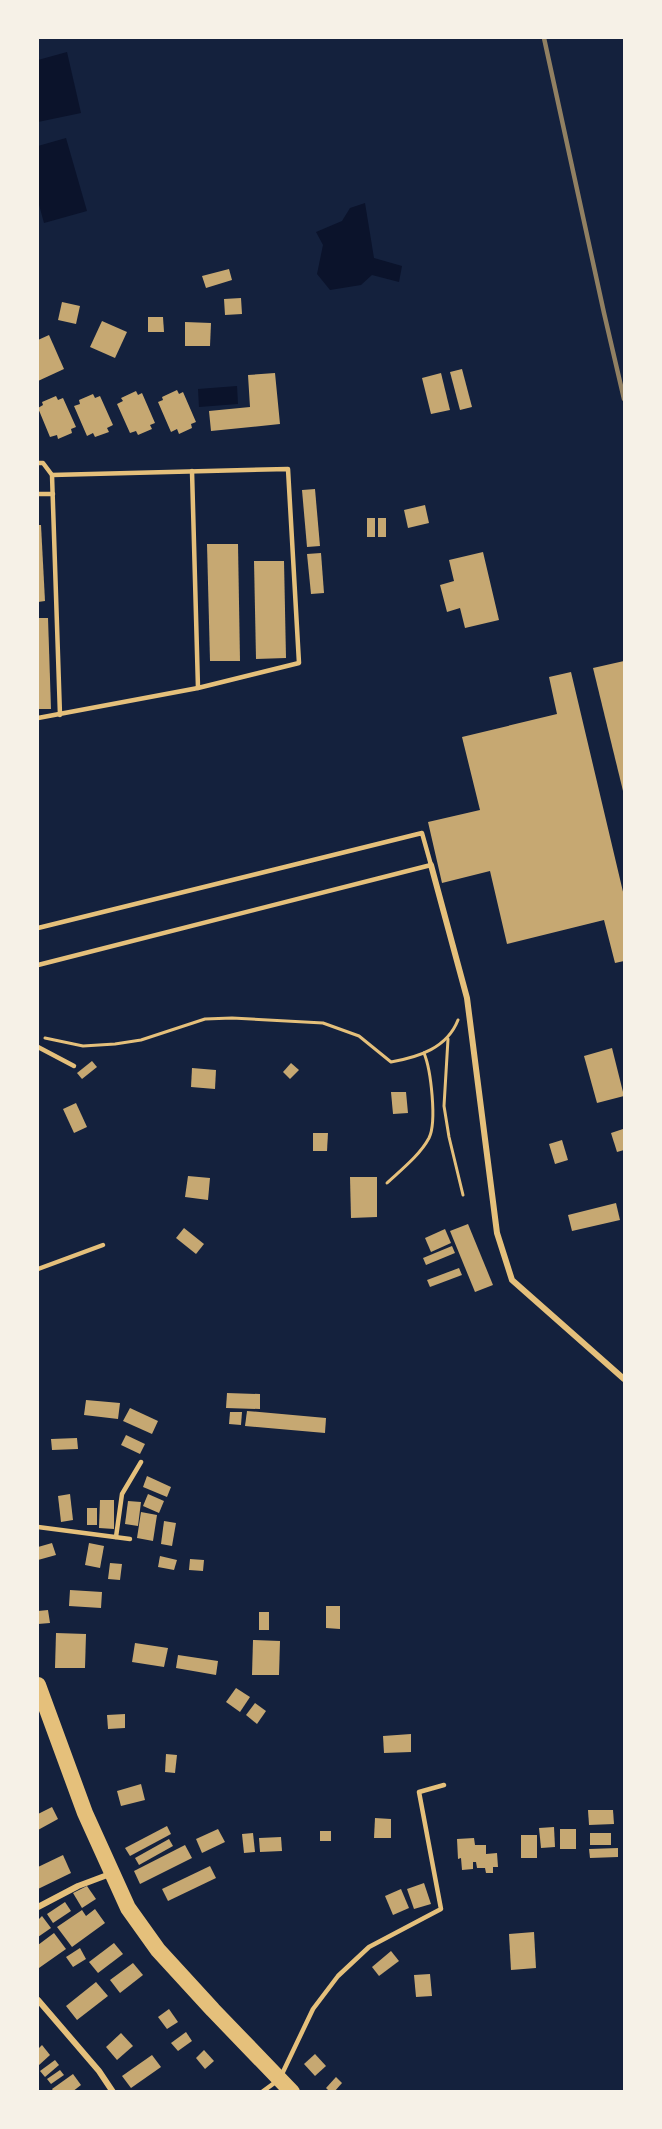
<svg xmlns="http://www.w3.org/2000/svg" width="662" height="2129" font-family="Figtree,sans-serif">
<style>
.water{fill:#0b132b}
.building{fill:#c6a872}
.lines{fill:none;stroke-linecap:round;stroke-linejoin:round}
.path{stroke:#e5c07b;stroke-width:3}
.service{stroke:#e5c07b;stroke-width:4.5}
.minor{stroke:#e5c07b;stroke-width:6}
.trunk{stroke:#e5c07b;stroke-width:16}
.rail{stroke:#918062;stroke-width:4.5}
</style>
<rect width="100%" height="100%" fill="#14213d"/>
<g class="water">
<path d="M 67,52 L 81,113 L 38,122 L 38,60 Z"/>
<path d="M 66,138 L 87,211 L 44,223 L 38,201 L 38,146 Z"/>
<path d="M 365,203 L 374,258 L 402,266 L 399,282 L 372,275 L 361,285 L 330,290 L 317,274 L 323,245 L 316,232 L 342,221 L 350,208 Z"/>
<path d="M 237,386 L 238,404 L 199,407 L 198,389 Z"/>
</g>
<g class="building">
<path d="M 229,269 L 232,280 L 206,288 L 202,276 Z"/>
<path d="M 241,298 L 242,314 L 225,315 L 224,299 Z"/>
<path d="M 62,302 L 80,306 L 76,324 L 58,320 Z"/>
<path d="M 148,317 L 163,317 L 164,332 L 148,332 Z"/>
<path d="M 102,321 L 127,332 L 115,358 L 90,347 Z"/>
<path d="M 185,322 L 211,323 L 210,346 L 185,346 Z"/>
<path d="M 49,335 L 64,369 L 38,381 L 38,340 Z"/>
<path d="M 462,369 L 472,407 L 460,410 L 450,372 Z"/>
<path d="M 275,373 L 280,424 L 211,431 L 209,411 L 250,407 L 248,375 Z"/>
<path d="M 441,373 L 450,410 L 431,414 L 422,378 Z"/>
<path d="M 177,390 L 179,394 L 183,392 L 196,422 L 191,424 L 192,428 L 179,434 L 177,429 L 171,432 L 158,402 L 163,400 L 162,397 Z"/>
<path d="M 136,391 L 138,395 L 142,393 L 155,423 L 150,425 L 152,429 L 138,435 L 136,431 L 130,433 L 117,404 L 123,401 L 121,398 Z"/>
<path d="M 93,394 L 95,398 L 100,396 L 113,425 L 107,428 L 109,432 L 95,437 L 93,433 L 87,436 L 74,406 L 80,404 L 79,400 Z"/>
<path d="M 56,396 L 58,400 L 63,398 L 76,427 L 71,429 L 72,433 L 58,439 L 57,435 L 50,437 L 38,408 L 43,405 L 42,402 Z"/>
<path d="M 315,489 L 320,546 L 307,547 L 302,490 Z"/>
<path d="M 425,505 L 429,523 L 408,528 L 404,510 Z"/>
<rect x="367" y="518" width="8" height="19"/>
<rect x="378" y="518" width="8" height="19"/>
<path d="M 38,525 L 41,525 L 45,601 L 38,602 Z"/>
<path d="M 207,544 L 238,544 L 240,661 L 210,661 Z"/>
<path d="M 483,552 L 499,620 L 465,628 L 460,608 L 447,612 L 440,585 L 454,581 L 449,560 Z"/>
<path d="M 321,553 L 324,593 L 311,594 L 307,554 Z"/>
<path d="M 254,561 L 284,561 L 286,658 L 256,659 Z"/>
<path d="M 38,618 L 48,618 L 51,709 L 38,709 Z"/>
<path d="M 624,661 L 624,795 L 593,668 Z"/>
<path d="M 571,672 L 624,896 L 624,961 L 615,963 L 604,920 L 507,944 L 490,871 L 442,883 L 428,822 L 480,810 L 462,737 L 557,714 L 549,677 Z"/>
<path d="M 612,1048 L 624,1096 L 597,1103 L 584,1056 Z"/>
<path d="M 92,1061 L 97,1067 L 82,1079 L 77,1073 Z"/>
<path d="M 291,1063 L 299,1070 L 290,1079 L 283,1072 Z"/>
<path d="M 192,1068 L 216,1070 L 215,1089 L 191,1087 Z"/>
<path d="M 391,1092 L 406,1092 L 408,1113 L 393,1114 Z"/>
<path d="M 76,1103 L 87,1127 L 74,1133 L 63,1109 Z"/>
<path d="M 623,1129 L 624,1150 L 617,1152 L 611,1133 Z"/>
<path d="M 313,1133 L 328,1133 L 327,1151 L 313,1151 Z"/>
<path d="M 562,1140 L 568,1160 L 555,1164 L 549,1144 Z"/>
<path d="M 188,1176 L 210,1178 L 208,1200 L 185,1197 Z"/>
<path d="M 350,1177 L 377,1177 L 377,1217 L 351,1218 Z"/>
<path d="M 616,1203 L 620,1220 L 572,1231 L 568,1215 Z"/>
<path d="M 468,1224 L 493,1285 L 475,1292 L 450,1231 Z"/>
<path d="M 184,1228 L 204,1244 L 196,1254 L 176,1238 Z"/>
<path d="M 445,1229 L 451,1243 L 431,1252 L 425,1238 Z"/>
<path d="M 452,1246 L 455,1253 L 426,1265 L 423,1258 Z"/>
<path d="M 459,1268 L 462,1275 L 430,1287 L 427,1280 Z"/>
<path d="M 227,1393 L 260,1394 L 260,1409 L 226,1408 Z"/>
<path d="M 86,1400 L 120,1403 L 118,1419 L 84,1415 Z"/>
<path d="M 130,1408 L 158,1421 L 152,1434 L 123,1421 Z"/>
<path d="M 247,1411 L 326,1418 L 325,1433 L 245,1426 Z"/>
<path d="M 230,1412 L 242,1412 L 241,1425 L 229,1424 Z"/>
<path d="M 126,1435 L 145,1444 L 140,1454 L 121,1445 Z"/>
<path d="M 77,1438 L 78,1449 L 52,1450 L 51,1439 Z"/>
<path d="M 147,1476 L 171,1487 L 167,1497 L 143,1487 Z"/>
<path d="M 70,1494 L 73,1520 L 61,1522 L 58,1496 Z"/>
<path d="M 148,1494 L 164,1501 L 159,1513 L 143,1506 Z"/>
<path d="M 100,1500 L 114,1500 L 114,1529 L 99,1528 Z"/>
<path d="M 128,1501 L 141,1502 L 138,1526 L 125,1524 Z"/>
<rect x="87" y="1508" width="10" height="17"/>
<path d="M 141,1512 L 157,1515 L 153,1541 L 137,1538 Z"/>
<path d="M 164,1521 L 176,1523 L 172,1546 L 161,1544 Z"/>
<path d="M 52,1543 L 56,1555 L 38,1560 L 38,1547 Z"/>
<path d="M 89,1543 L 104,1546 L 100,1568 L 85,1565 Z"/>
<path d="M 160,1556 L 177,1560 L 174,1570 L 158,1567 Z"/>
<path d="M 190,1559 L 204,1560 L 203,1571 L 189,1570 Z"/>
<path d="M 110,1563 L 122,1564 L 120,1580 L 108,1579 Z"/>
<path d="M 70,1590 L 102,1592 L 101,1608 L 69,1606 Z"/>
<path d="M 326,1606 L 340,1606 L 340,1629 L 326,1628 Z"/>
<path d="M 48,1610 L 50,1623 L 38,1624 L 38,1611 Z"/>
<rect x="259" y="1612" width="10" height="18"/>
<path d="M 56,1633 L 86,1634 L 85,1668 L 55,1668 Z"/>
<path d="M 253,1640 L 280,1641 L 279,1675 L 252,1675 Z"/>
<path d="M 135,1643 L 168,1648 L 164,1667 L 132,1662 Z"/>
<path d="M 178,1655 L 218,1661 L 216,1675 L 176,1668 Z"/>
<path d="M 236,1688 L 250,1697 L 240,1712 L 226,1702 Z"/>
<path d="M 255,1703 L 266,1711 L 257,1724 L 246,1715 Z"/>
<path d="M 125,1714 L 125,1728 L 108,1729 L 107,1715 Z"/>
<path d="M 411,1734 L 411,1752 L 384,1753 L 383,1736 Z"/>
<path d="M 166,1754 L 177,1755 L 175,1773 L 165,1772 Z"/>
<path d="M 141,1784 L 145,1800 L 121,1806 L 117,1791 Z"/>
<path d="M 52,1807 L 58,1819 L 38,1830 L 38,1814 Z"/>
<path d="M 588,1810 L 613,1810 L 614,1824 L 589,1825 Z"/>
<path d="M 375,1818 L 391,1819 L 391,1838 L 374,1838 Z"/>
<path d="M 167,1826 L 171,1834 L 130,1856 L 125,1848 Z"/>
<path d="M 554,1827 L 555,1847 L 541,1848 L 539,1828 Z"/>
<path d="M 218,1829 L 225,1842 L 202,1853 L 196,1839 Z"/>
<rect x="560" y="1829" width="16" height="20"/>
<rect x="320" y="1831" width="11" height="10"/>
<path d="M 253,1833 L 255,1852 L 244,1853 L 242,1834 Z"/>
<rect x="590" y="1833" width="21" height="12"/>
<rect x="521" y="1835" width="16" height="23"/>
<path d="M 281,1837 L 282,1851 L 260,1852 L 259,1838 Z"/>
<path d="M 474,1838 L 475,1845 L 486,1845 L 486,1854 L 497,1853 L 498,1867 L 493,1867 L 493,1873 L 486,1873 L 485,1868 L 477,1868 L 476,1862 L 473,1862 L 473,1869 L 462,1870 L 461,1858 L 458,1859 L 457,1839 Z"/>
<path d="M 169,1839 L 173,1846 L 139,1865 L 135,1858 Z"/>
<path d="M 185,1845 L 192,1858 L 140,1884 L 134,1871 Z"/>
<path d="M 618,1848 L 618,1857 L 590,1858 L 589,1849 Z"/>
<path d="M 63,1855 L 71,1873 L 38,1889 L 38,1867 Z"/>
<path d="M 210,1866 L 216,1878 L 168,1901 L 162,1889 Z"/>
<path d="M 424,1883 L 431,1904 L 414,1909 L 407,1889 Z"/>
<path d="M 87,1886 L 96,1899 L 82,1908 L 73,1893 Z"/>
<path d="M 401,1889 L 409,1908 L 393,1915 L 385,1896 Z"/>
<path d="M 65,1902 L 71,1911 L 53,1923 L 47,1914 Z"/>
<path d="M 95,1909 L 105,1923 L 72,1947 L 57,1927 L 82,1910 L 86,1916 Z"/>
<path d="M 42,1916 L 51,1928 L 38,1937 L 38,1920 Z"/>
<path d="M 534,1932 L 536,1968 L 511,1970 L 509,1934 Z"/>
<path d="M 54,1933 L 66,1949 L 39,1968 L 38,1966 L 38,1956 L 39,1955 L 38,1945 Z"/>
<path d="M 114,1943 L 123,1954 L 98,1973 L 89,1962 Z"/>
<path d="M 80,1948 L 86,1959 L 73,1967 L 66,1957 Z"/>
<path d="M 391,1951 L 399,1961 L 379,1976 L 372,1967 Z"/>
<path d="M 133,1963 L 143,1975 L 120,1993 L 110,1980 Z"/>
<path d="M 430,1974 L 432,1996 L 416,1997 L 414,1975 Z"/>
<path d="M 96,1982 L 108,1996 L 77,2020 L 66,2006 Z"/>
<path d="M 169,2009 L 178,2022 L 167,2029 L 158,2017 Z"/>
<path d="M 186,2032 L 192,2041 L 178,2051 L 171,2043 Z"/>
<path d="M 121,2033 L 133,2046 L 117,2060 L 106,2047 Z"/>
<path d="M 42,2045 L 50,2055 L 38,2066 L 38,2049 Z"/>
<path d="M 204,2050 L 214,2061 L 205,2069 L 196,2058 Z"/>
<path d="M 315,2054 L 326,2066 L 315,2076 L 304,2064 Z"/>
<path d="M 152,2055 L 161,2067 L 131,2088 L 122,2076 Z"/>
<path d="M 55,2060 L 59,2065 L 45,2077 L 40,2071 Z"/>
<path d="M 60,2070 L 64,2075 L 51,2084 L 47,2079 Z"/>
<path d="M 73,2074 L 81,2085 L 72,2092 L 54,2092 L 52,2089 Z"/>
<path d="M 336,2077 L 342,2083 L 334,2092 L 330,2092 L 326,2088 Z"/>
</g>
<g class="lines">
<g class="path">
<path d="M 45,1038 L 83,1046 L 115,1044 L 141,1040 L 205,1019 L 232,1018 L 323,1023 L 359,1036 L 391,1062 C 419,1057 447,1048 458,1020"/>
<path d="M 448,1039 L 444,1106 L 449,1137 L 463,1195"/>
<path d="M 387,1183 C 401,1170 420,1155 429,1138 C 437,1122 431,1070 424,1053"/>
</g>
<g class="service">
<path d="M 38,463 L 43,463 L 52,475 L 60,715"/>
<path d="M 192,471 L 198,688"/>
<path d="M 38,494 L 53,494"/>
<path d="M 38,718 L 198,688 L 299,663 L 288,469 L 52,475"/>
<path d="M 38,928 L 422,833 L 431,865 L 38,965"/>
<path d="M 38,1047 L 74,1066"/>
<path d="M 38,1269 L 103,1245"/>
<path d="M 38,1527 L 130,1539"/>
<path d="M 116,1537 L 122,1494 L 141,1462"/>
<path d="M 282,2074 L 313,2009 L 338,1976 L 369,1947 L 441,1909 L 419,1792 L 444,1785"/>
<path d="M 262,2092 L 277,2081"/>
</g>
<g class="minor">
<path d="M 431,865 L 467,998 L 497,1233 L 512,1280 L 624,1379"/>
<path d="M 38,1907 L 78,1886 L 110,1874"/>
<path d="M 38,2000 L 99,2071 L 113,2092"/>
</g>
<path class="trunk" d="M 38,1685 L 85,1813 L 128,1908 L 158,1950 L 213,2010 L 292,2092"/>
<path class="rail" d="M 544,38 L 604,313 L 624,399"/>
</g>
<rect width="662" height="2129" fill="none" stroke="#f6f1e7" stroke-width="78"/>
</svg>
